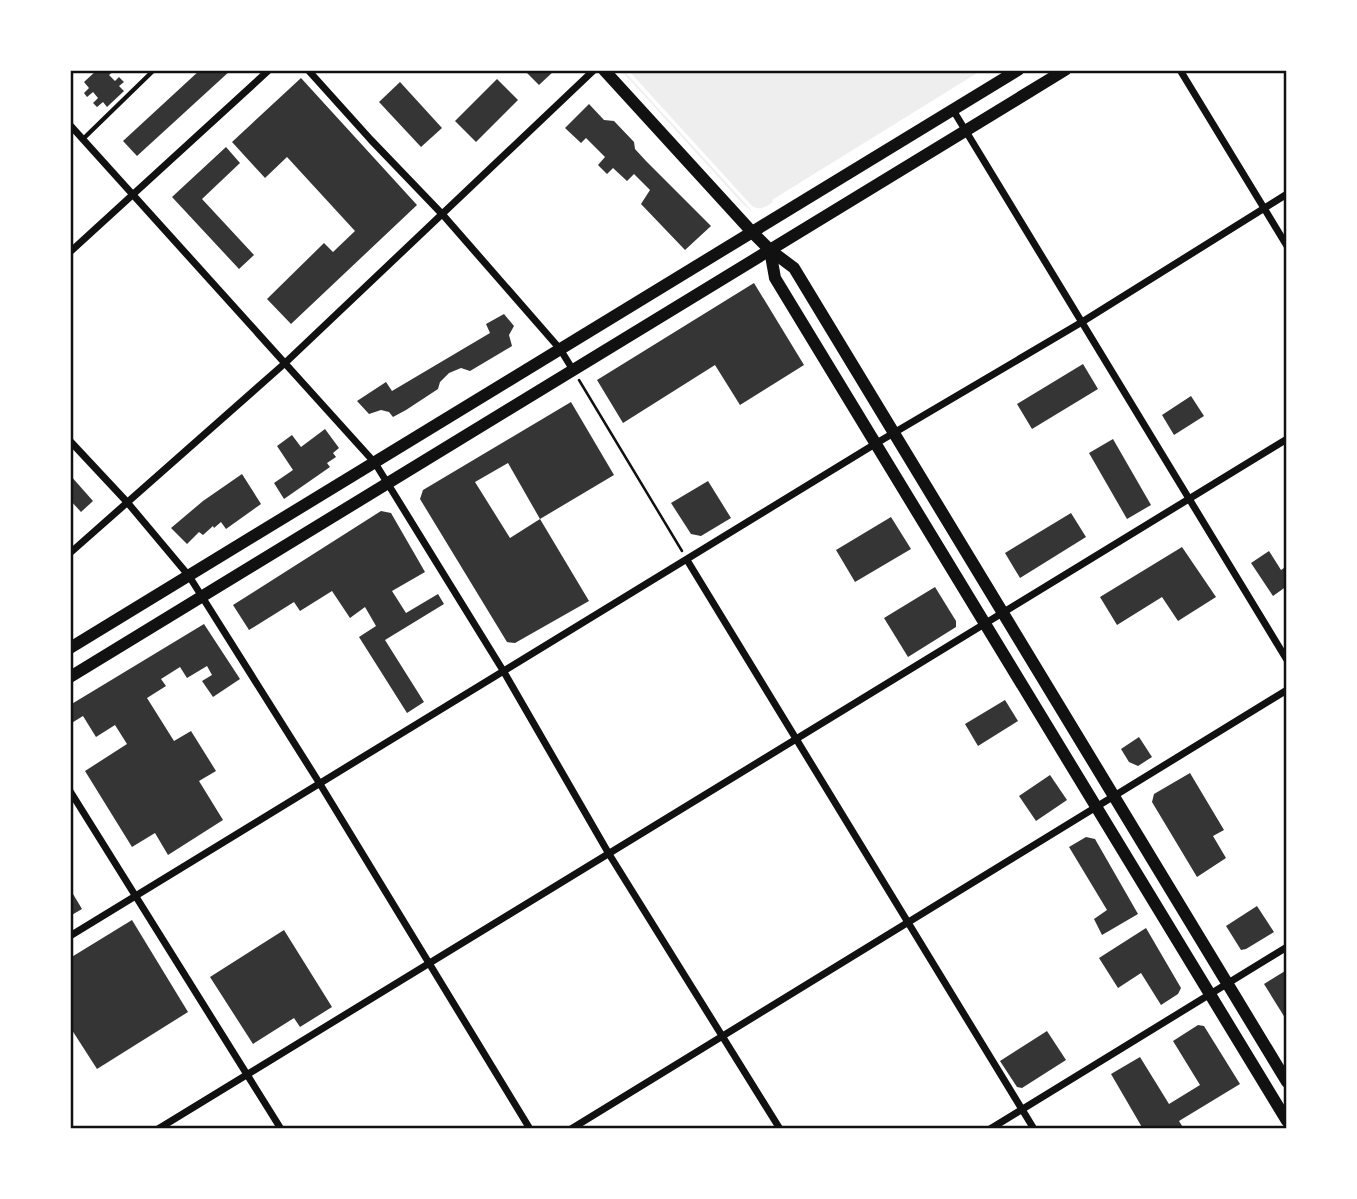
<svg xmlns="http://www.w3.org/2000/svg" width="1357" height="1199" font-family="'Public Sans',sans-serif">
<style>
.green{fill:#eee}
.building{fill:#353535;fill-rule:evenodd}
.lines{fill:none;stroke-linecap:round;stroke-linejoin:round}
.path{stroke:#111;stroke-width:2.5}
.service{stroke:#111;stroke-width:4.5}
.minor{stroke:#111;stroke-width:7}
.secondary{stroke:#111;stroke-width:12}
.primary{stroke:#111;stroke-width:12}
.neatline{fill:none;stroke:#111;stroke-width:2.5}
</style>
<rect width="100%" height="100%" fill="#fff"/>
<g class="green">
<path d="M 621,70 L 623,70 L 753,212 L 743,204 Z"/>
<path d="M 628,70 L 982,70 L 772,200 L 773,202 C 766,207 760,211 752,206 Z"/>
</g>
<g class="building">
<path d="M 97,70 L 115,70 L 109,75 L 115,81 L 119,77 L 124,82 L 119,86 L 124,91 L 107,107 L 103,102 L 97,107 L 93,103 L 98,98 L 93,92 L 87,97 L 84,93 L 89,88 L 84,82 Z"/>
<path d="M 200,70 L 231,70 L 137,156 L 123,141 Z"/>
<path d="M 524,70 L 555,70 L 539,85 Z"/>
<path d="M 301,78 L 417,205 L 291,324 L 267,299 L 324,243 L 333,252 L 355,231 L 287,157 L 265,178 L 232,142 Z"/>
<path d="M 497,79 L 518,100 L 476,142 L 455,121 Z"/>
<path d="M 400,82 L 442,128 L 421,147 L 379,102 Z"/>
<path d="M 589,104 L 604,120 L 614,121 L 634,142 L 635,149 L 646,161 L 711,226 L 685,250 L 641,204 L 650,190 L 634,174 L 627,181 L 613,168 L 607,174 L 598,165 L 605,157 L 586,138 L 581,143 L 565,128 Z"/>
<path d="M 226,147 L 240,163 L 202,199 L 254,255 L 239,269 L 172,197 Z"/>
<path d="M 754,283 L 804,365 L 740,405 L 715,365 L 623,423 L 597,380 Z"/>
<path d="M 504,314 L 514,326 L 509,335 L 512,346 L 470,371 L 461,368 L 449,373 L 440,382 L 438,389 L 406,410 L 393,417 L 389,412 L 381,410 L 369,414 L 357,401 L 386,382 L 392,391 L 490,333 L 486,324 Z"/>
<path d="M 1083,364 L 1098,389 L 1032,429 L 1017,404 Z"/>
<path d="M 1191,396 L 1204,416 L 1174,435 L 1162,415 Z"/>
<path d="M 571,402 L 614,475 L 540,519 L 589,601 L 515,643 L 507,642 L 420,499 L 423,490 ZM 508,463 L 540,519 L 510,538 L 475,482 Z"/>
<path d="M 325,429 L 339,448 L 333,453 L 336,457 L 327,463 L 330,467 L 284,499 L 274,483 L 293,470 L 277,446 L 292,435 L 301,447 Z"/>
<path d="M 1113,439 L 1151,505 L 1127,519 L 1089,453 Z"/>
<path d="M 242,474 L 261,504 L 226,529 L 221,522 L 214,528 L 213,526 L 203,535 L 199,532 L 187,544 L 171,528 L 203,501 Z"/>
<path d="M 70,475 L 93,501 L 81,512 L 70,500 Z"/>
<path d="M 708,481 L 731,518 L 701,536 L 691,534 L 671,503 Z"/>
<path d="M 381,511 L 391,513 L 425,572 L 392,591 L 406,613 L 438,594 L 444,604 L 385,640 L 424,702 L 407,713 L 359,637 L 376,626 L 365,607 L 350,618 L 332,591 L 300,611 L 294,602 L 249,630 L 233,605 Z"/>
<path d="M 1071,513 L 1086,537 L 1020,578 L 1005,553 Z"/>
<path d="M 891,517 L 911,549 L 855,582 L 836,550 Z"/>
<path d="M 1182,547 L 1216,597 L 1178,621 L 1162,597 L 1117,625 L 1100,597 Z"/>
<path d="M 1269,551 L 1281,570 L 1287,566 L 1287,586 L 1273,596 L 1251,563 Z"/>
<path d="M 935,587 L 956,621 L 956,627 L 908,657 L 884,618 Z"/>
<path d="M 204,624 L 240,679 L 213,697 L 202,681 L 212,675 L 207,666 L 187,678 L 180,667 L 161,679 L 166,686 L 147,698 L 174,741 L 191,731 L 216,771 L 199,781 L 223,820 L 168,855 L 155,833 L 132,847 L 85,771 L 127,744 L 115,725 L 96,737 L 83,716 L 70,724 L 70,705 Z"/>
<path d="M 1005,700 L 1018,721 L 978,746 L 965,724 Z"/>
<path d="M 1139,737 L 1152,757 L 1138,766 L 1129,762 L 1121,749 Z"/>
<path d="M 1190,773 L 1224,830 L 1213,836 L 1226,858 L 1197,877 L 1152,802 L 1154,794 Z"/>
<path d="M 1050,775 L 1067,800 L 1036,821 L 1019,796 Z"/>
<path d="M 1086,837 L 1095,839 L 1138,914 L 1102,935 L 1094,919 L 1107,910 L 1069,847 Z"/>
<path d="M 70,889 L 82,909 L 70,916 Z"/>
<path d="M 1257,906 L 1274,932 L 1246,949 L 1241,950 L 1226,926 Z"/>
<path d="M 132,920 L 188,1012 L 97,1069 L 70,1027 L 70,958 Z"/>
<path d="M 1146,928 L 1181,988 L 1178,994 L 1161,1005 L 1141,973 L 1118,988 L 1099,958 Z"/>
<path d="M 284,930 L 332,1007 L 300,1027 L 294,1018 L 253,1044 L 210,977 Z"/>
<path d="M 1285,971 L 1287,974 L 1287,1021 L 1264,984 Z"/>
<path d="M 1198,1025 L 1204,1026 L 1240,1084 L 1179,1121 L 1184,1129 L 1143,1129 L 1111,1074 L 1140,1057 L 1169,1104 L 1200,1085 L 1173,1041 Z"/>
<path d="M 1047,1031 L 1066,1060 L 1022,1088 L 1017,1087 L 1000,1061 Z"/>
</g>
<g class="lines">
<path class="path" d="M 579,380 L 682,551"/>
<path class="service" d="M 83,139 L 154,70"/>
<g class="minor">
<path d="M 308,70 L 371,140 L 443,215 L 560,349 L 573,370"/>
<path d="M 1180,70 L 1287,246"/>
<path d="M 953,110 L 1287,660"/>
<path d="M 70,125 L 375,463 L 504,672 L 609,854 L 780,1129"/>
<path d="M 70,252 L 269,70"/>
<path d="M 70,441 L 127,502 L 189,576 L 320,784 L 530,1129"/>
<path d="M 70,553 L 284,364 L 594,70"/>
<path d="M 687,560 L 1034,1129"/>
<path d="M 70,791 L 281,1129"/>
<path d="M 70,936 L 875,444 L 1082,322 L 1287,194"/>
<path d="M 158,1129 L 1287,439"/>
<path d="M 571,1129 L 1287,690"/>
<path d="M 990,1129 L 1287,947"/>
</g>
<g class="secondary">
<path d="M 604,70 L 752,232 L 770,250 L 794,268 L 1287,1082"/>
<path d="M 770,250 L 775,278 L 1287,1121"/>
</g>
<g class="primary">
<path d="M 70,648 L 1018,70"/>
<path d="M 70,677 L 1065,70"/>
</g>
</g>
<rect width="1357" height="1199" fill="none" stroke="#ffffff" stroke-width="144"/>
<rect x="72" y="72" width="1213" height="1055" class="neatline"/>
</svg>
